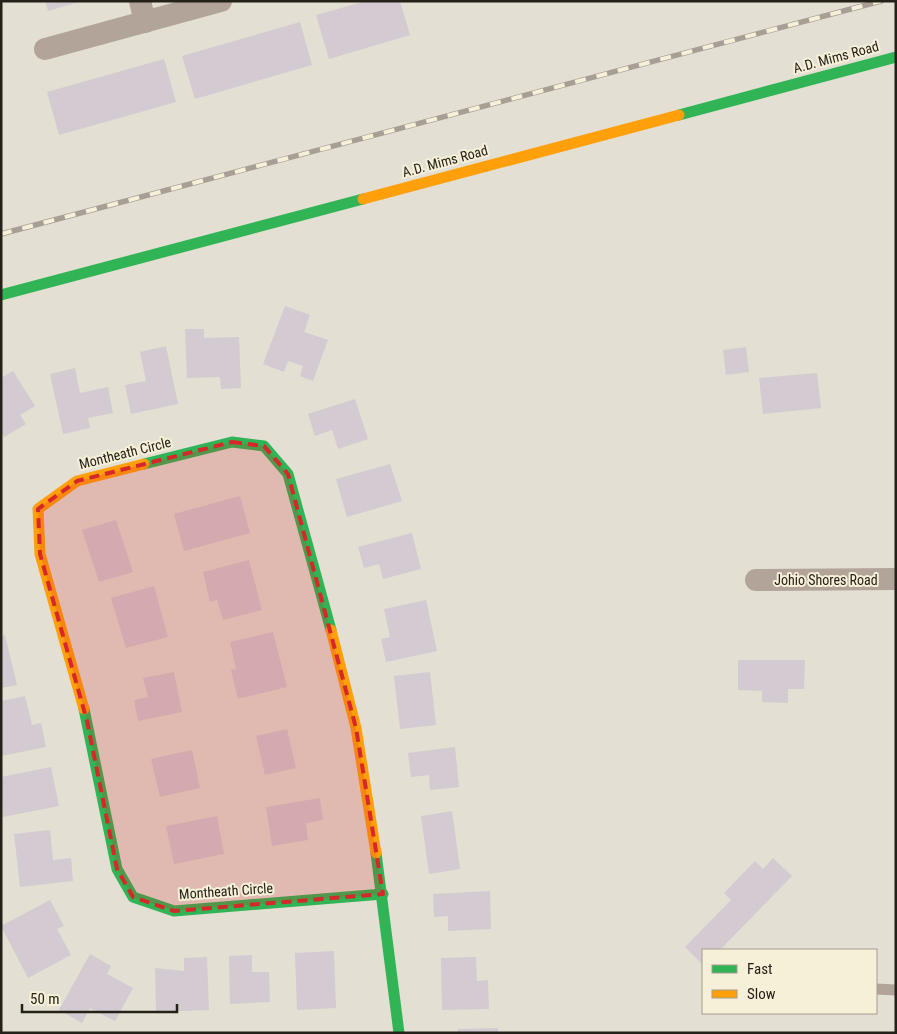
<svg xmlns="http://www.w3.org/2000/svg" width="897" height="1034" font-family="'Roboto Condensed',sans-serif">
<style>
.building{fill:#d4cad1}
.lines{fill:none;stroke-linecap:round;stroke-linejoin:round}
.lane{stroke:#b2a498;stroke-width:11}
.street{stroke:#b2a498;stroke-width:22}
.fast{stroke:#30b455;stroke-width:11}
.slow{stroke:#ff9f0a;stroke-width:11}
.rail-casing{stroke:#a79e95;stroke-width:5.5}
.rail{stroke:#f7f0d8;stroke-width:4;stroke-dasharray:11;stroke-linecap:butt}
.marked{fill:#d62828;fill-opacity:0.2;stroke:#d62828;stroke-width:4;stroke-dasharray:10 6;stroke-linejoin:round}
.labels{text-anchor:middle;dominant-baseline:central;stroke-width:4;stroke-linejoin:round;paint-order:stroke}
.street-label{font-size:14px;fill:#242119;stroke:#f7f0d8}
</style>
<rect width="100%" height="100%" fill="#e3dfd2"/>
<g class="building">
<path d="M 45,1 L 79,1 L 79,2 L 48,11 Z"/>
<path d="M 366,1 L 400,1 L 410,35 L 329,59 L 316,15 Z"/>
<path d="M 300,22 L 312,65 L 195,99 L 182,56 Z"/>
<path d="M 164,59 L 176,102 L 59,135 L 47,92 Z"/>
<path d="M 285,306 L 310,315 L 304,332 L 328,340 L 313,381 L 300,376 L 303,366 L 288,361 L 284,372 L 263,364 Z"/>
<path d="M 185,329 L 204,329 L 204,338 L 239,337 L 241,388 L 221,389 L 220,377 L 187,378 Z"/>
<path d="M 166,346 L 178,404 L 131,414 L 125,385 L 146,381 L 140,352 Z"/>
<path d="M 746,347 L 749,372 L 726,375 L 723,350 Z"/>
<path d="M 75,368 L 80,393 L 108,387 L 113,413 L 88,418 L 90,428 L 63,434 L 50,374 Z"/>
<path d="M 13,371 L 35,406 L 20,415 L 26,424 L 4,437 L 1,432 L 1,378 Z"/>
<path d="M 817,373 L 821,408 L 763,414 L 759,378 Z"/>
<path d="M 355,399 L 368,439 L 338,449 L 332,430 L 315,436 L 308,414 Z"/>
<path d="M 390,464 L 402,501 L 347,517 L 336,479 Z"/>
<path d="M 240,496 L 250,533 L 184,551 L 174,514 Z"/>
<path d="M 116,520 L 133,572 L 99,582 L 82,530 Z"/>
<path d="M 412,533 L 421,569 L 383,579 L 379,564 L 364,568 L 358,547 Z"/>
<path d="M 249,560 L 262,610 L 223,620 L 217,600 L 210,602 L 203,572 Z"/>
<path d="M 154,586 L 168,637 L 126,648 L 111,598 Z"/>
<path d="M 426,600 L 437,651 L 386,662 L 381,639 L 390,637 L 384,609 Z"/>
<path d="M 273,632 L 287,687 L 238,699 L 231,670 L 236,669 L 230,642 Z"/>
<path d="M 5,635 L 17,685 L 1,688 L 1,636 Z"/>
<path d="M 738,660 L 805,660 L 804,689 L 788,689 L 788,703 L 762,702 L 762,691 L 738,690 Z"/>
<path d="M 174,672 L 182,712 L 138,721 L 134,700 L 148,697 L 143,678 Z"/>
<path d="M 430,672 L 436,725 L 400,729 L 394,676 Z"/>
<path d="M 25,696 L 32,725 L 41,723 L 46,747 L 1,756 L 1,701 Z"/>
<path d="M 287,729 L 296,768 L 265,775 L 256,736 Z"/>
<path d="M 455,747 L 459,787 L 430,790 L 429,775 L 411,777 L 408,753 Z"/>
<path d="M 192,750 L 200,788 L 160,797 L 151,759 Z"/>
<path d="M 51,767 L 59,806 L 3,817 L 1,777 Z"/>
<path d="M 320,798 L 323,820 L 306,823 L 308,840 L 272,846 L 266,807 Z"/>
<path d="M 452,811 L 460,869 L 429,874 L 421,816 Z"/>
<path d="M 217,816 L 224,854 L 174,864 L 166,826 Z"/>
<path d="M 50,830 L 53,860 L 71,858 L 73,881 L 20,887 L 14,834 Z"/>
<path d="M 773,858 L 792,876 L 720,950 L 703,950 L 703,965 L 685,947 L 731,900 L 724,893 L 755,861 L 763,869 Z"/>
<path d="M 490,891 L 491,929 L 448,931 L 448,916 L 434,917 L 433,894 Z"/>
<path d="M 50,900 L 64,926 L 57,929 L 71,955 L 28,978 L 1,926 Z"/>
<path d="M 334,951 L 336,1008 L 297,1010 L 295,953 Z"/>
<path d="M 90,954 L 111,966 L 107,974 L 133,988 L 115,1021 L 90,1008 L 82,1023 L 59,1010 Z"/>
<path d="M 252,955 L 252,972 L 269,972 L 270,1002 L 230,1004 L 229,956 Z"/>
<path d="M 207,957 L 209,1010 L 156,1012 L 155,968 L 184,971 L 184,958 Z"/>
<path d="M 476,957 L 477,981 L 488,980 L 489,1009 L 442,1010 L 441,958 Z"/>
<path d="M 498,1028 L 498,1033 L 458,1033 L 458,1029 Z"/>
</g>
<g class="lines">
<path class="lane" d="M 876,989 L 896,990"/>
<g class="street">
<path d="M 140,1 L 145,22"/>
<path d="M 45,49 L 221,1"/>
<path d="M 756,580 L 896,579"/>
</g>
<g class="fast">
<path d="M 679,115 L 896,57"/>
<path d="M 1,295 L 363,199"/>
<path d="M 144,464 L 232,442 L 264,446 L 288,474 L 331,630"/>
<path d="M 84,709 L 117,869 L 133,897 L 174,911 L 383,894"/>
<path d="M 376,853 L 399,1033"/>
</g>
<g class="slow">
<path d="M 363,199 L 679,115"/>
<path d="M 331,630 L 356,728 L 376,853"/>
<path d="M 84,709 L 40,554 L 38,509 L 77,481 L 144,464"/>
</g>
<g class="rail-casing">
<path id="rail" d="M 1,234 L 881,1"/>
</g>
<use href="#rail" class="rail"/>
</g>
<path class="marked" d="M 232,442 L 264,446 L 288,474 L 356,728 L 383,894 L 174,911 L 133,897 L 117,869 L 87,721 L 40,554 L 38,509 L 77,481 Z"/>
<g class="labels">
<g class="street-label">
<text transform="translate(836 57) rotate(-15)">A.D. Mims Road</text>
<text transform="translate(445 161) rotate(-15)">A.D. Mims Road</text>
<text transform="translate(125 453) rotate(-14)">Montheath Circle</text>
<text x="826" y="580">Johio Shores Road</text>
<text transform="translate(226 891) rotate(-4)">Montheath Circle</text>
</g>
</g>
<rect width="897" height="1034" fill="none" stroke="#242119" stroke-width="5"/>
<rect x="702" y="949" width="175" height="65" fill="#f7f0d8" stroke="#a39d8c"/>
<rect x="712" y="965" width="25" height="8" fill="#30b455" stroke="#a39d8c"/>
<text x="747" y="974" font-size="15" fill="#242119">Fast</text>
<rect x="712" y="990" width="25" height="8" fill="#ff9f0a" stroke="#a39d8c"/>
<text x="747" y="999" font-size="15" fill="#242119">Slow</text>
<path d="M22 1004v8h155v-8" fill="none" stroke="#242119" stroke-width="2.5"/>
<text x="30" y="1004" font-size="15" fill="#242119" stroke="#f7f0d8" stroke-width="4" paint-order="stroke">50 m</text>
</svg>
